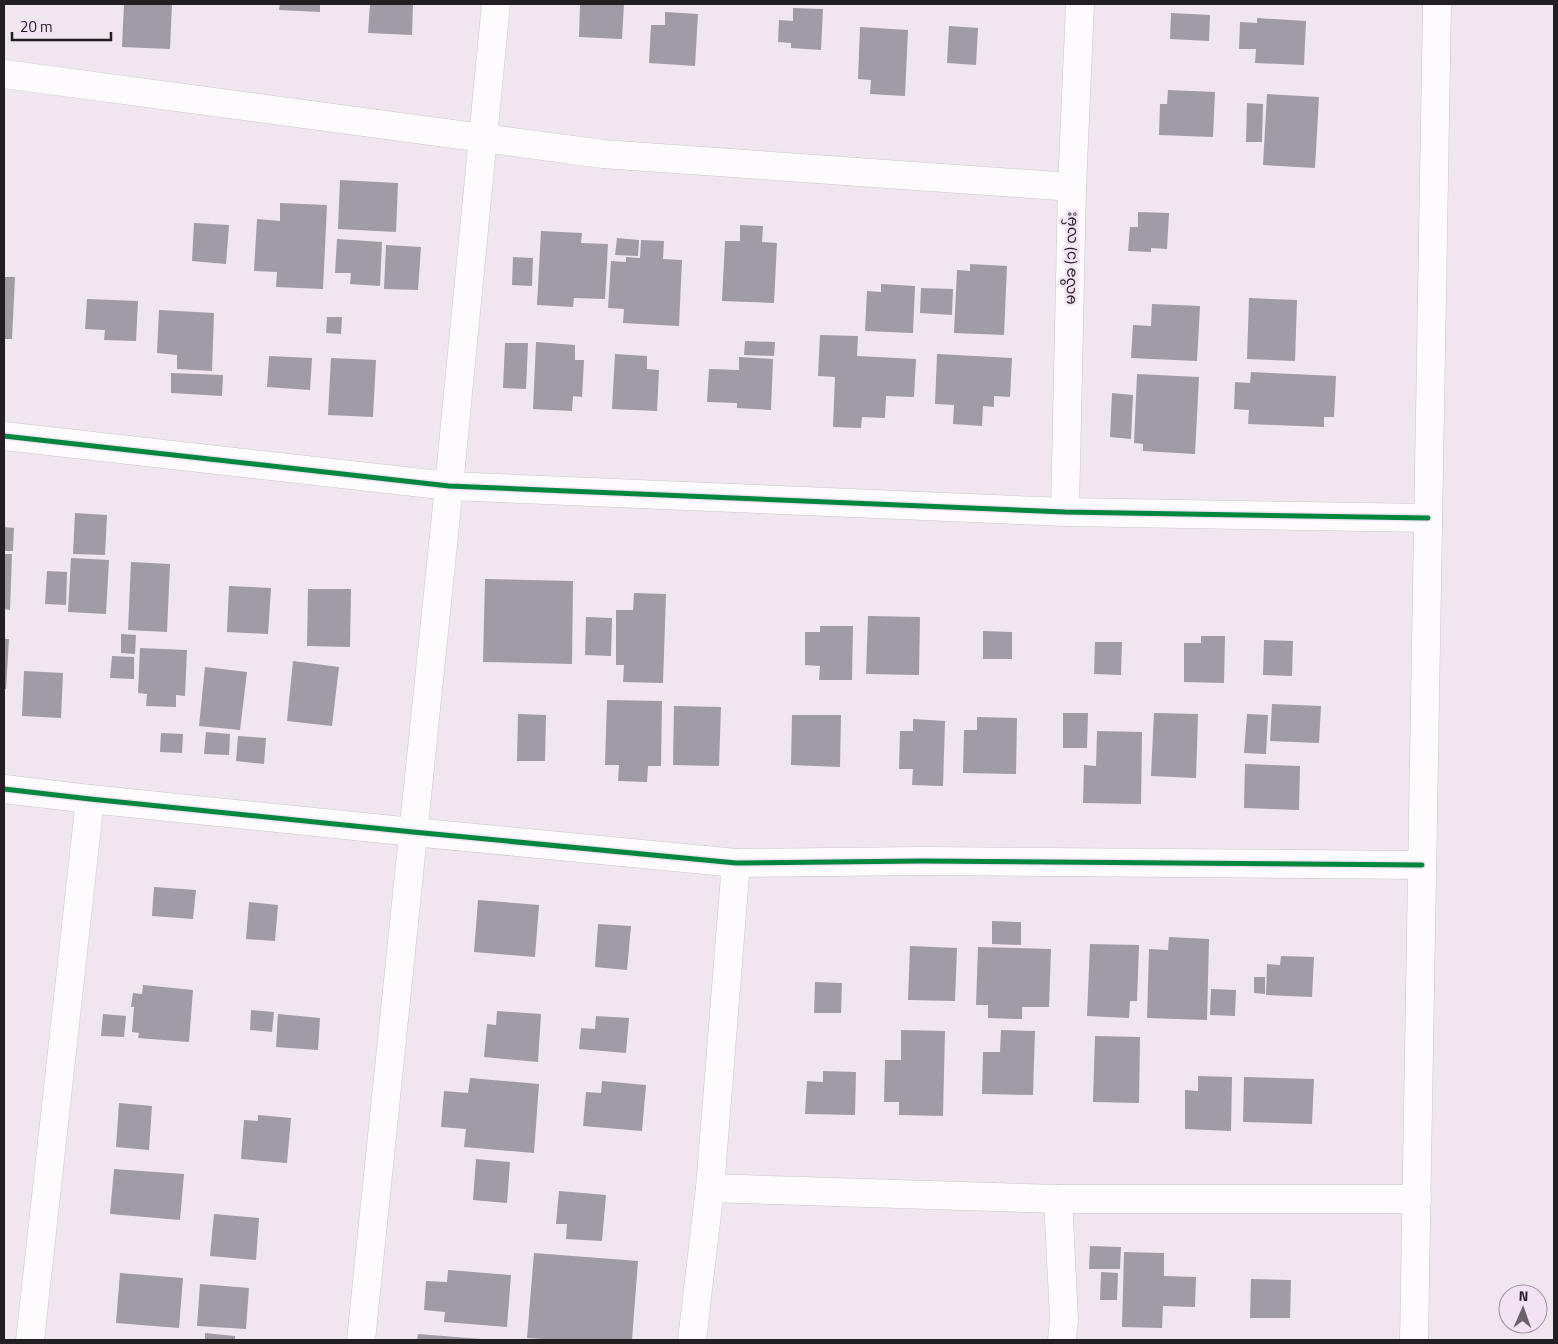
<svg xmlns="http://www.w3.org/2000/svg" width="1558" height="1344" font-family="'Titillium Web','Noto Sans Myanmar',sans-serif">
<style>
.building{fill:#a09ba5}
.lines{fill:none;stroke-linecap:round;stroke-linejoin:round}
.minor-casing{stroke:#ccc5cc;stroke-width:29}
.minor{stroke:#fdfbfd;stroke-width:28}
.cycleway-casing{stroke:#f3e2f4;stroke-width:8}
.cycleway{stroke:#00873e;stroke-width:5}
.labels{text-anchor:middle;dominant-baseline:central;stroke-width:5;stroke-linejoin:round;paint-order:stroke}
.street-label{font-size:15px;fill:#231d24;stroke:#f3e2f4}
</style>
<rect width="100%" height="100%" fill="#f0e6f0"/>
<g class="building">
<path d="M 124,4 L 172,4 L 170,49 L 122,47 Z"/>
<path d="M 280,4 L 320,4 L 320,12 L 279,10 Z"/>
<path d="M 370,4 L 413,4 L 412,35 L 368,33 Z"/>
<path d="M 580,4 L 624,4 L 622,39 L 579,37 Z"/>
<path d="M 793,8 L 823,9 L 821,50 L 791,48 L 791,43 L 778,42 L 779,20 L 793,21 Z"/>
<path d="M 665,12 L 698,14 L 695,66 L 649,63 L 651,25 L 665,25 Z"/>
<path d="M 1171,13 L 1210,15 L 1209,41 L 1170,39 Z"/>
<path d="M 1257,18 L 1306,21 L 1304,65 L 1255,63 L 1256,49 L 1239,49 L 1240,22 L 1257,23 Z"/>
<path d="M 949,26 L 978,28 L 976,65 L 947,63 Z"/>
<path d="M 860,27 L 908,30 L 905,96 L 870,94 L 871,80 L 858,79 Z"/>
<path d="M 1168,90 L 1215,92 L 1213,137 L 1159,135 L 1160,104 L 1167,104 Z"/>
<path d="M 1267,94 L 1319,97 L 1315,168 L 1263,165 Z"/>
<path d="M 1247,103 L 1263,104 L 1262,142 L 1246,142 Z"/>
<path d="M 340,180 L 398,183 L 396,232 L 338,229 Z"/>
<path d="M 280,203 L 327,205 L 323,289 L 276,287 L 277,272 L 254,271 L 257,219 L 280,221 Z"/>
<path d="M 1138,212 L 1169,213 L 1167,249 L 1151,248 L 1151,252 L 1128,251 L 1130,227 L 1138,227 Z"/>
<path d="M 194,223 L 229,225 L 226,264 L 192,261 Z"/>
<path d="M 740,225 L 763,226 L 762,242 L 777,243 L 774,303 L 722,301 L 725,241 L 740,241 Z"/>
<path d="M 541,231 L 582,233 L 581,243 L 608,244 L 605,299 L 574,298 L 573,307 L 537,305 Z"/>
<path d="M 617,238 L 639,240 L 638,256 L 615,255 Z"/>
<path d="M 337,239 L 382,242 L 380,286 L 350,284 L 351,273 L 335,273 Z"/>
<path d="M 641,240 L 664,241 L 663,259 L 682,260 L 679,326 L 623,323 L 624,309 L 608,308 L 611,261 L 626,262 L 626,257 L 640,258 Z"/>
<path d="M 386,245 L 421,247 L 418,290 L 384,289 Z"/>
<path d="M 513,257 L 533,258 L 532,286 L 512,285 Z"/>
<path d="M 970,264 L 1007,266 L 1004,335 L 954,333 L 957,270 L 970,271 Z"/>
<path d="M 4,277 L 15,277 L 12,339 L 4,339 Z"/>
<path d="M 881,284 L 915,286 L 913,333 L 865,331 L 867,291 L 881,292 Z"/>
<path d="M 921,288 L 953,289 L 952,315 L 920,313 Z"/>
<path d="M 1249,298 L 1297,300 L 1295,361 L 1247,359 Z"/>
<path d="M 87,299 L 138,301 L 136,341 L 104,340 L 105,330 L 85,329 Z"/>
<path d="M 1152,304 L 1200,306 L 1197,361 L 1131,358 L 1133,325 L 1151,326 Z"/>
<path d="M 159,310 L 214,313 L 212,371 L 177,369 L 177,355 L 157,353 Z"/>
<path d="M 327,317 L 342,317 L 341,334 L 326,333 Z"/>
<path d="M 820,335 L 858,336 L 857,356 L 916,359 L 914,397 L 886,396 L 885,418 L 862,417 L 861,428 L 833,427 L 835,377 L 818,376 Z"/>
<path d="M 745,341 L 775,342 L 774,356 L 744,355 Z"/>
<path d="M 536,342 L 575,345 L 575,360 L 584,360 L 582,397 L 573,396 L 572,411 L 533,409 Z"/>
<path d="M 505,343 L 528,343 L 526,389 L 503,388 Z"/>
<path d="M 615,354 L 647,356 L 647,369 L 659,370 L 657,411 L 612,409 Z"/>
<path d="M 937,354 L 1012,358 L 1010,397 L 994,396 L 994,407 L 983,406 L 982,426 L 953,424 L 954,405 L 935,404 Z"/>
<path d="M 269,356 L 312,358 L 310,390 L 267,387 Z"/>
<path d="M 739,357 L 773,359 L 771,410 L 737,408 L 737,403 L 707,402 L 709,369 L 739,370 Z"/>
<path d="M 331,358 L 376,360 L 373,417 L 328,415 Z"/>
<path d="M 1251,372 L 1336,376 L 1334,417 L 1324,417 L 1324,427 L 1248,424 L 1249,410 L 1234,409 L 1235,382 L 1250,383 Z"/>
<path d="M 171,373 L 223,375 L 222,396 L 171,393 Z"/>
<path d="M 1137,374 L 1199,377 L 1195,454 L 1143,451 L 1143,444 L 1134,443 Z"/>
<path d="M 1112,393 L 1133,395 L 1131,439 L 1110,437 Z"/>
<path d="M 75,513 L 107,515 L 105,555 L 73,554 Z"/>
<path d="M 4,527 L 14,528 L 13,551 L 4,551 Z"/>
<path d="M 4,554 L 12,554 L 10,610 L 4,609 Z"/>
<path d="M 71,558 L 109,560 L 106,614 L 68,612 Z"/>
<path d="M 131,562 L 170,564 L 167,632 L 128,630 Z"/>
<path d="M 47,571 L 67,572 L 66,605 L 45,604 Z"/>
<path d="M 485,579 L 573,581 L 572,664 L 483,662 Z"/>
<path d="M 229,586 L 271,588 L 268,634 L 227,632 Z"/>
<path d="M 308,589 L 351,589 L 350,647 L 307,646 Z"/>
<path d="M 634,593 L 666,594 L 663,683 L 623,682 L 624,665 L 616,665 L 616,610 L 633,610 Z"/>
<path d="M 868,616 L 920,617 L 919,675 L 866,674 Z"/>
<path d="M 586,617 L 612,618 L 611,656 L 585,655 Z"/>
<path d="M 820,626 L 853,626 L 852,680 L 819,680 L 820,666 L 805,665 L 805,632 L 820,632 Z"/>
<path d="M 983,631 L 1012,632 L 1012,659 L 983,659 Z"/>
<path d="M 121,634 L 136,635 L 135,654 L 121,653 Z"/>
<path d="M 1201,636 L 1225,636 L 1224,683 L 1184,682 L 1184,643 L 1201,643 Z"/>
<path d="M 4,639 L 9,639 L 6,689 L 4,689 Z"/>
<path d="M 1264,640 L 1293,641 L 1292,676 L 1263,675 Z"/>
<path d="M 1095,642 L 1122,642 L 1121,675 L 1094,674 Z"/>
<path d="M 140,648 L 187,650 L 185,696 L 176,695 L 176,707 L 146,706 L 147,694 L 138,693 Z"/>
<path d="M 112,656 L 134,657 L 134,679 L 110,678 Z"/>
<path d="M 293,661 L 339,667 L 332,726 L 287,721 Z"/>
<path d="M 205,667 L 247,672 L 240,730 L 199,726 Z"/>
<path d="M 24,671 L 63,673 L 61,718 L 22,716 Z"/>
<path d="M 607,700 L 662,701 L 661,766 L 648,766 L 647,782 L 618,781 L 619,765 L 605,765 Z"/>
<path d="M 1272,704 L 1321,706 L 1319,743 L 1270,741 Z"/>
<path d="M 674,706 L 721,707 L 719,766 L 673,765 Z"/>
<path d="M 1063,713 L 1088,713 L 1087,748 L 1063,748 Z"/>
<path d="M 1154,713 L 1198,714 L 1196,778 L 1151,776 Z"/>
<path d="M 518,714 L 546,715 L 545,761 L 517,761 Z"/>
<path d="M 1247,714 L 1268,715 L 1266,754 L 1244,753 Z"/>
<path d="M 792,715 L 841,715 L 840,767 L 791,765 Z"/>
<path d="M 977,717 L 1017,718 L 1016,774 L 963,773 L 964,730 L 977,730 Z"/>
<path d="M 913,719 L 945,721 L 943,786 L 912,785 L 913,769 L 899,769 L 900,731 L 913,731 Z"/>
<path d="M 1097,731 L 1142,732 L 1141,804 L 1083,803 L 1084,765 L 1096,766 Z"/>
<path d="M 206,732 L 230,734 L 229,755 L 204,754 Z"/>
<path d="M 161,733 L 183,734 L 182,753 L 160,752 Z"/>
<path d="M 238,736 L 266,738 L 264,764 L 236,761 Z"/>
<path d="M 1245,764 L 1300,766 L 1299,810 L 1244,808 Z"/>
<path d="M 154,887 L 196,890 L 193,919 L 152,916 Z"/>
<path d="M 478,900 L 539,905 L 535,957 L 474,952 Z"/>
<path d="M 249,902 L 278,905 L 275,941 L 246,939 Z"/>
<path d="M 992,921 L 1021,922 L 1021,945 L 992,944 Z"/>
<path d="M 598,924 L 631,926 L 627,970 L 595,967 Z"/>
<path d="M 1169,937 L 1209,939 L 1207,1020 L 1147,1018 L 1149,949 L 1168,950 Z"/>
<path d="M 1090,944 L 1139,945 L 1137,1001 L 1130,1001 L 1129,1018 L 1087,1016 Z"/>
<path d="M 910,946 L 957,948 L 955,1001 L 908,1000 Z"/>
<path d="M 978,947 L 1051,949 L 1049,1007 L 1022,1007 L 1022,1019 L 988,1018 L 988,1005 L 976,1005 Z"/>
<path d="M 1281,956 L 1314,957 L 1312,997 L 1266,995 L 1267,964 L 1280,965 Z"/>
<path d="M 1254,977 L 1265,977 L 1265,994 L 1254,993 Z"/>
<path d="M 815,982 L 842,983 L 841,1013 L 814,1013 Z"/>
<path d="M 143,985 L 193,990 L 189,1042 L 138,1038 L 139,1033 L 132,1032 L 134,1007 L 131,1007 L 133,993 L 142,994 Z"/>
<path d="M 1211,989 L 1236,990 L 1235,1016 L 1210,1015 Z"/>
<path d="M 251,1010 L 274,1012 L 272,1032 L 250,1030 Z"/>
<path d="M 497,1011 L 541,1014 L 538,1062 L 484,1057 L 487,1024 L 496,1025 Z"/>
<path d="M 103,1014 L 126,1016 L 124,1037 L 101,1036 Z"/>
<path d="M 278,1014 L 320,1018 L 318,1050 L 276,1047 Z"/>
<path d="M 596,1016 L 629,1018 L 626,1053 L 579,1049 L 581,1028 L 595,1029 Z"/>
<path d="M 901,1030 L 945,1031 L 943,1116 L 899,1115 L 899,1102 L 884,1102 L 885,1060 L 901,1060 Z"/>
<path d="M 1001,1030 L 1035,1031 L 1033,1095 L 982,1094 L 983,1052 L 1000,1052 Z"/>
<path d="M 1095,1036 L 1140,1037 L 1139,1103 L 1093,1102 Z"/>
<path d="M 823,1071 L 856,1072 L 855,1115 L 805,1114 L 807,1081 L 823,1082 Z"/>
<path d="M 1198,1076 L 1232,1077 L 1231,1131 L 1185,1129 L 1185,1090 L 1198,1091 Z"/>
<path d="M 1244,1077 L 1314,1079 L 1312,1124 L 1243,1122 Z"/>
<path d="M 470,1078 L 539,1084 L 534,1153 L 464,1147 L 466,1129 L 441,1127 L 444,1091 L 468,1093 Z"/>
<path d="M 602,1081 L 646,1085 L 642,1131 L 583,1126 L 586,1092 L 601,1093 Z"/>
<path d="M 119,1103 L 152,1106 L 149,1150 L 116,1147 Z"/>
<path d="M 258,1115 L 291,1118 L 287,1163 L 241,1159 L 244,1120 L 258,1121 Z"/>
<path d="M 476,1159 L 510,1162 L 507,1203 L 473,1200 Z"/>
<path d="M 114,1169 L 184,1174 L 180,1220 L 110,1214 Z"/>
<path d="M 559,1191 L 606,1195 L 602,1241 L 566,1239 L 567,1224 L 556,1224 Z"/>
<path d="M 214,1214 L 259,1218 L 256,1260 L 210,1256 Z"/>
<path d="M 1090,1246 L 1121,1247 L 1120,1269 L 1089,1269 Z"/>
<path d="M 1124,1252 L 1164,1253 L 1164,1276 L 1196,1277 L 1195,1307 L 1163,1306 L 1162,1328 L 1122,1327 Z"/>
<path d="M 534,1253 L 638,1261 L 632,1340 L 561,1340 L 527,1338 Z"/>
<path d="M 448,1270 L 511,1275 L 507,1327 L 444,1322 L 445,1312 L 424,1310 L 426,1281 L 447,1282 Z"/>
<path d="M 1101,1272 L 1118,1273 L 1117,1300 L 1100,1300 Z"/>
<path d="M 120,1273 L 183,1278 L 179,1328 L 116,1323 Z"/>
<path d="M 1251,1279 L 1291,1280 L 1290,1318 L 1250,1318 Z"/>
<path d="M 200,1284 L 249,1288 L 246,1329 L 197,1326 Z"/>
<path d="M 205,1333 L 235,1336 L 235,1340 L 205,1340 Z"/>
<path d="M 418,1334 L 481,1339 L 481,1340 L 417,1340 Z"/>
</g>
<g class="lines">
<g class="minor-casing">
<g id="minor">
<path d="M 4,74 L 603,154 L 1072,187"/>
<path d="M 4,436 L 449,486 L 1065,512 L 1428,518"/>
<path d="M 1065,512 L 1072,187 L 1080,4"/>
<path d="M 4,789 L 90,799 L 413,832 L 736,863 L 922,861 L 1422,865"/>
<path d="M 710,1188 L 1058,1199 L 1417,1199"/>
<path d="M 1058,1199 L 1064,1319 L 1062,1340"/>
<path d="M 30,1340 L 90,799"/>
<path d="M 361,1340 L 449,486 L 496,4"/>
<path d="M 692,1340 L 710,1188 L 736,863"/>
<path d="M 1414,1340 L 1437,4"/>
</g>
</g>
<use href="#minor" class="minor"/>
<g class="cycleway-casing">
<g id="cycleway">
<path d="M 4,436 L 449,486 L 1065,512 L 1428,518"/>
<path d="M 4,789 L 90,799 L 413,832 L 736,863 L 922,861 L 1422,865"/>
</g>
</g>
<use href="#cycleway" class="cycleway"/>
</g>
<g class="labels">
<g class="street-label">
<text transform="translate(1070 258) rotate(-89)">မလိခ (၁) လမ်း</text>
</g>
</g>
<rect width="1558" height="1344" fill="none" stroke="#231d24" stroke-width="10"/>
<g transform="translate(1523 1309) rotate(2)"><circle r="24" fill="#f3e2f4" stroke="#a093a1"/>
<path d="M0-4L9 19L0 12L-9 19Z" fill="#6b636b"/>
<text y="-8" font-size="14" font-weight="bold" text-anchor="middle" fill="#231d24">N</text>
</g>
<path d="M12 32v8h99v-8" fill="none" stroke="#231d24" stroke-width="2.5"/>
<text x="20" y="32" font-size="15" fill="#231d24" stroke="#f3e2f4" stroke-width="4" paint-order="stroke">20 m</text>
</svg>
